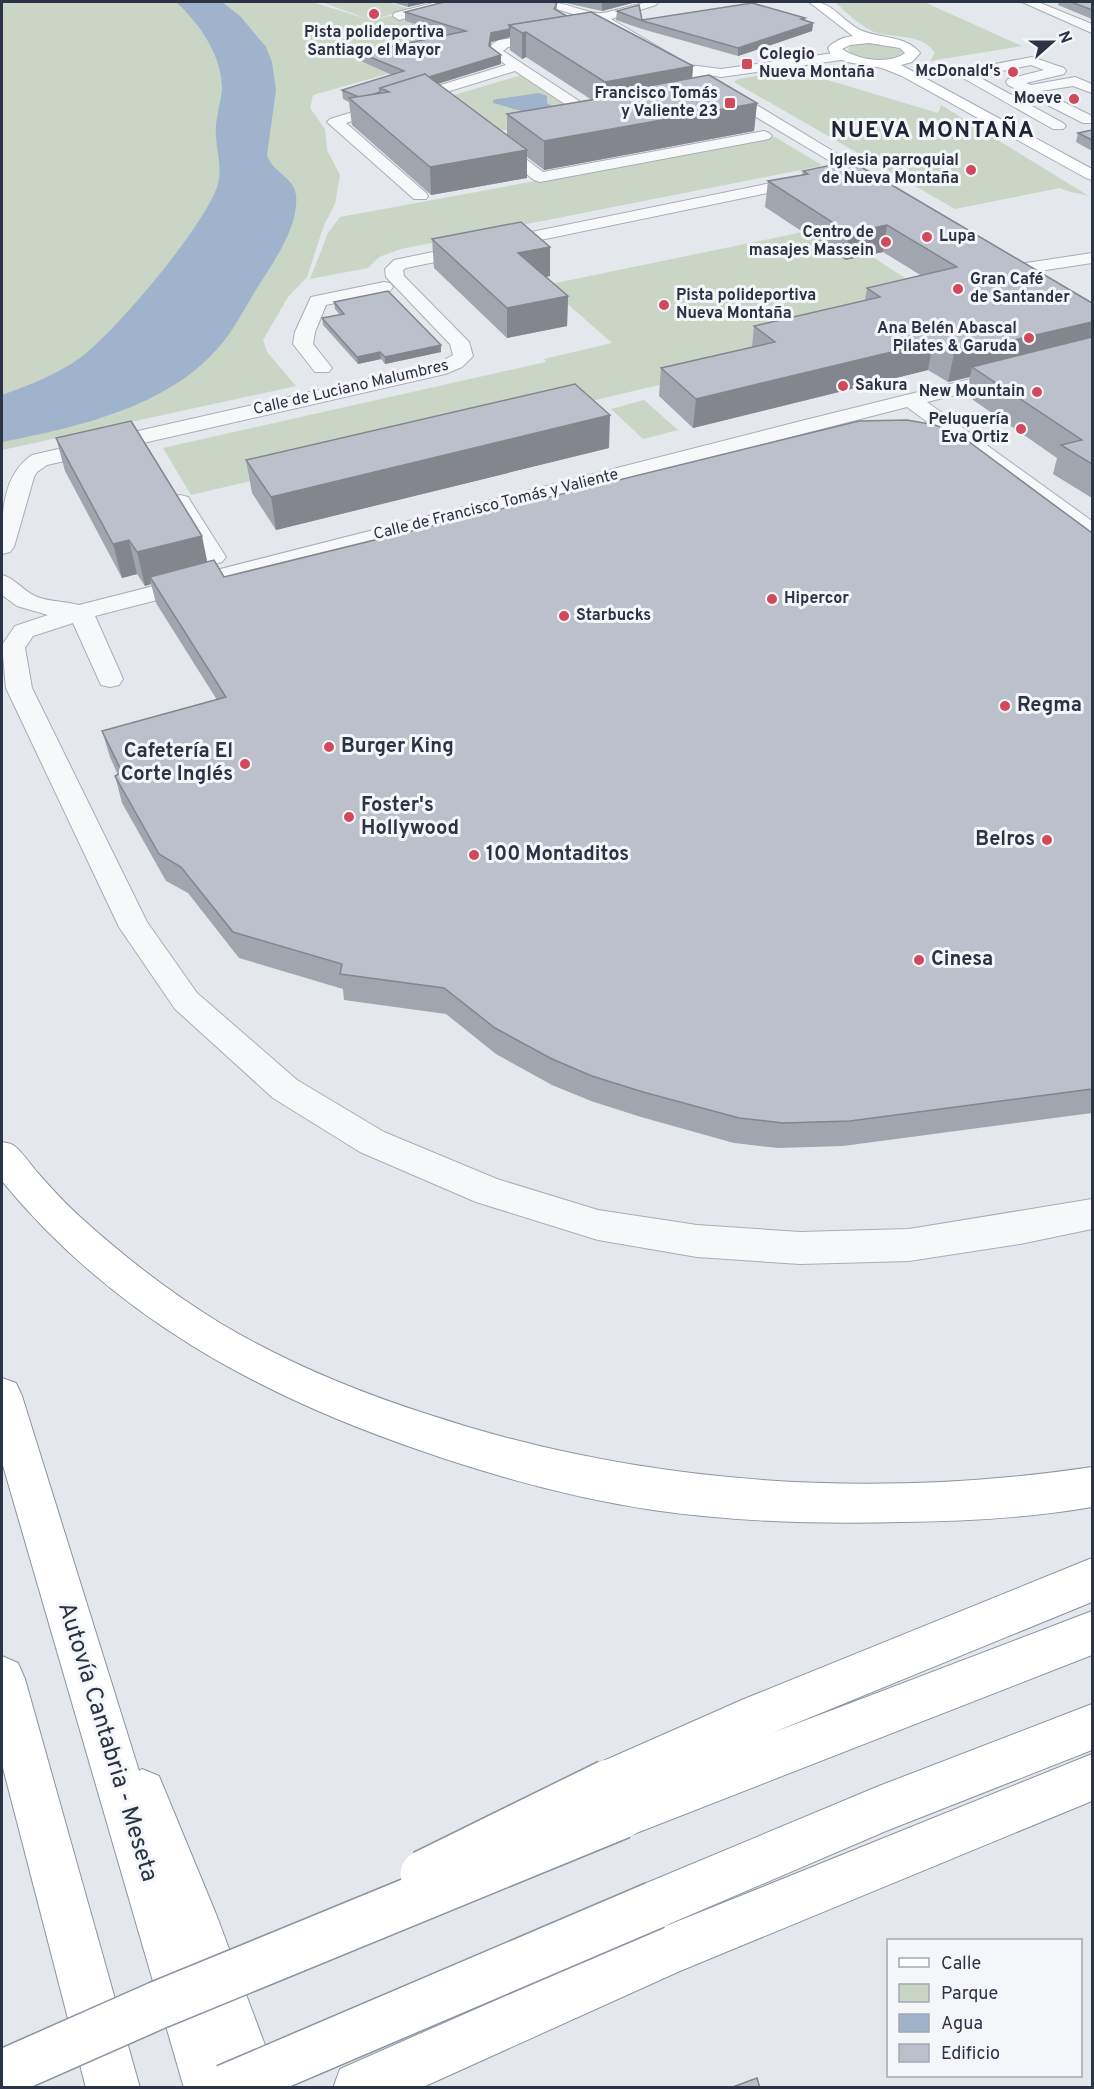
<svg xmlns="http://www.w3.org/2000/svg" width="1094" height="2089" font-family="Overpass,sans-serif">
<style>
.green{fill:#c9d6c5}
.water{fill:#9fb4cc}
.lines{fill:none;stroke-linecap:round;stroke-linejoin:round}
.minor-casing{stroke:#a9aeb7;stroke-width:2}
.major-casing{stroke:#a3abb8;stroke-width:2}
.highway-casing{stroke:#8b94a3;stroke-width:2}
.minor{fill:#f7f8fa;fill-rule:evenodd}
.major{fill:#fff;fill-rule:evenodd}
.highway{fill:#fff;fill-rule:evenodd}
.highway-bridge-casing{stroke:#8b94a3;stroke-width:50;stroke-linecap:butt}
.highway-bridge{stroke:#fff;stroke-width:47}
.wall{fill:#a1a5ae;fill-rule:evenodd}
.shaded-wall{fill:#83868d}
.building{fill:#bbc0ca;stroke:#83868d;stroke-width:1.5}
.poi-dot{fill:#d1495b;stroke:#f4f6f9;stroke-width:2}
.labels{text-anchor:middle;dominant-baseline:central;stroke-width:6;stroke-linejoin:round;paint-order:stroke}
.far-poi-label{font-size:16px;font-weight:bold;fill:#2b3445;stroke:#f4f6f9;text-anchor:end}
.far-street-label{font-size:16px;fill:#2b3445;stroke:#f4f6f9}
.poi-label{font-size:20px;font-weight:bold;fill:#2b3445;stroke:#f4f6f9;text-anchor:start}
.far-district-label{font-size:22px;font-weight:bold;letter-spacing:1.5px;fill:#1d2536;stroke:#f4f6f9}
.near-street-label{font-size:24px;fill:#2b3445;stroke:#f4f6f9}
</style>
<rect width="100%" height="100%" fill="#e4e7ec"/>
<g class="green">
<path d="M 2,2 L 312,2 L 370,20 L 322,2 L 388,2 L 410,9 L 372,20 L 390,16 L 483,47 L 313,95 L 310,108 L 325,129 L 327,150 L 340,175 L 335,204 L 324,225 L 307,277 L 288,297 L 263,340 L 267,352 L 296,386 L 2,450 Z"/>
<path d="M 835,2 L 924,2 L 1022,46 L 930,61 L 935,53 C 923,34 896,38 877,33 C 863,29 846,12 835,2 Z"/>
<path d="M 866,42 L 896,46 L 903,52 C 891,64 863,60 849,52 L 848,49 L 851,46 Z"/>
<path d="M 794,70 L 938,113 L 941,105 L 1092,198 C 1081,192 1072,194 1060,188 L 955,209 L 734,82 L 738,79 Z"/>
<path d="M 522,75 L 580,112 L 509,130 L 495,130 L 447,97 Z"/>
<path d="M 775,137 L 820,164 L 821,166 L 401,249 L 379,257 L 368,268 L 310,279 L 328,233 L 340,217 Z"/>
<path d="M 827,227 L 960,314 L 191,495 L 163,448 L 546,362 L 544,359 L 612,343 L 546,285 Z"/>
<path d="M 644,400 L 678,430 L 643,439 L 611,409 Z"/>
</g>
<g class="water">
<path d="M 176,2 L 222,2 L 240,16 L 266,47 L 272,62 L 276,90 L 267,155 C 272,172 294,177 296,195 C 299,225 276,258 261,282 C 247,303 236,328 219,347 C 166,408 77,427 2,442 L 2,395 C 29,385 56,375 80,358 C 115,332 206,225 218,184 C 223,164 214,144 216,125 C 217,113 221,101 222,89 C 222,55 199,23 176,2 Z"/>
<path d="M 539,93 L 547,96 L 547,103 L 555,108 L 528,113 L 493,103 L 493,100 L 497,99 Z"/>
</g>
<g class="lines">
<g class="minor-casing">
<g id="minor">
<path d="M 437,2 L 455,2 L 453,5 L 399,20 L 393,16 L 394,13 Z"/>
<path d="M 542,2 C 564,0 587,15 602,13 C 623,10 635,2 658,2 L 656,5 L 611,19 L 689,65 L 721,69 L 841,52 L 846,53 L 848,56 L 841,60 L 721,77 L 707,75 L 889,185 L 881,190 L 875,188 L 595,21 L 544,5 Z"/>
<path d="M 1022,2 L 1038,2 L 1092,24 L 1092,33 Z"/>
<path d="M 555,32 L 560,33 L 562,36 L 560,39 L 508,47 L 503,51 L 599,114 L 601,117 L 599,120 L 589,120 L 515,71 L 346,123 L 426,193 L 428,196 L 426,199 L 414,199 L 327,122 L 330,119 L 506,65 L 489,52 L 492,44 L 499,40 Z"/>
<path d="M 1032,57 L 1064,68 L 1066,71 L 1064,74 L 1026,83 L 1031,85 L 1075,77 L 1092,84 L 1092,93 L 1073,86 L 1041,91 L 1092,116 L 1092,123 L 1083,123 L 1008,85 L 1006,82 L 1008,79 L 1044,70 L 1031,65 L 977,76 L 1063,123 L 1066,126 L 1063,129 L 1053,129 L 956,74 L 963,70 Z"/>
<path d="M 764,131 L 769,133 L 772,136 L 769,139 L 540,182 L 534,180 L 485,141 L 488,138 L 498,138 L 543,172 Z"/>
<path d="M 810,175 L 816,177 L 818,180 L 816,183 L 406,268 L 403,270 L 404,276 L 469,342 L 473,356 L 462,367 L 445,374 L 47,465 L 37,472 L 34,477 L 14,547 L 10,552 L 2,554 C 2,519 0,477 32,455 L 439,363 L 453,355 L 450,344 L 386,277 L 385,269 L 394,260 Z"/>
<path d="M 1092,253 L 1092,263 L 1026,273 L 1020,272 L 1017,268 L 1020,264 L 1026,263 Z"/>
<path d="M 384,282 L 390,283 L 393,287 L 390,291 L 326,305 L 315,332 L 313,344 L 332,368 L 329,372 L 315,372 L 293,344 L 295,332 L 311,297 Z"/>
<path d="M 1092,349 L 1092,361 L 927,402 L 1092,521 L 1092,538 L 1084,536 L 907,407 L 95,616 L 123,679 L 119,685 L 110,687 L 101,685 L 73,623 L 33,636 L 25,648 L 32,688 L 147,922 L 197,993 L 297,1080 L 384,1132 L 497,1179 L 598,1210 L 697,1225 L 800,1232 L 909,1229 L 1092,1199 L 1092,1229 L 1020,1244 L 909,1261 L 800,1264 L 697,1257 L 598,1240 L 476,1202 L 360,1152 L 273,1098 L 175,1009 L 119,927 L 6,688 L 2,645 L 15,626 L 48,615 L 17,606 L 2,595 L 2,575 C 15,578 22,590 35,596 C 49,602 64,601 79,605 L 801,421 Z"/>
<path d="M 180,495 L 188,497 L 191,502 L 226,557 L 222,562 L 214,564 L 206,562 L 202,557 L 169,502 L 172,497 Z"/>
</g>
</g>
<g class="major-casing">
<path id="major" d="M 809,2 C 831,0 841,20 860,30 C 880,39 906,35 920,53 L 912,62 L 901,65 L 1092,169 L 1092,180 L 1086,178 L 902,76 L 882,68 L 847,62 L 831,55 L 828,48 C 834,41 844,37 853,36 ZM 869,43 L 900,48 L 905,53 C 889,65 858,60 842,49 L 850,45 Z"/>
</g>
<g class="highway-casing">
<g id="highway">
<path d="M 2,1142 C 6,1143 10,1143 13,1145 C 22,1151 30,1164 37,1172 C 50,1187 64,1202 78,1215 C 122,1255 169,1292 220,1323 C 285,1362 355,1391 427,1414 C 640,1485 870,1500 1092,1467 L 1092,1507 C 1030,1518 966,1521 903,1522 C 819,1524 735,1522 653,1510 C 574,1498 497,1477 422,1451 C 258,1395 113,1316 2,1181 Z"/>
<path d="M 2,1378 L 16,1383 L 22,1396 L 139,1771 L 142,1769 L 159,1776 L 216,1914 L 281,2088 L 184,2088 L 2,1462 Z"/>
<path d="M 1092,1558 L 1092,1602 L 772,1733 L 1092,1611 L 1092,1655 L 621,1839 L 604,1832 L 597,1815 L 602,1804 L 592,1800 L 585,1783 L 592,1766 L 744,1699 Z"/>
<path d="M 2,1656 L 18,1663 L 25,1679 L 140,2088 L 86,2088 L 2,1764 Z"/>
<path d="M 1092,1704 L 1092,1750 L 886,1831 L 655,1930 L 637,1923 L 630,1905 L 637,1887 L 879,1786 Z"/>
<path d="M 1092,1754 L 1092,1801 L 680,1971 L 421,2088 L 333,2088 L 340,2069 L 646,1934 Z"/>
</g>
</g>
<use href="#minor" class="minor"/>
<use href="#major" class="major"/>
<use href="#highway" class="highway"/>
<g class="highway-bridge-casing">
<g id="highway-bridge">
<path d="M 424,1874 L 609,1783"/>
<path d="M 2,2074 L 158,2005 L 621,1815"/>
<path d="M 226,2088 L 655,1905"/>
</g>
</g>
<use href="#highway-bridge" class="highway-bridge"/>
</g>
<g class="wall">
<path d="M 391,2 L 430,2 L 408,7 Z"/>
<path d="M 561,2 L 636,2 L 602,11 Z"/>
<path d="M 1059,2 L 1092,2 L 1092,19 L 1058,5 Z"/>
<path d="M 557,3 L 557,10 L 567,16 L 693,66 L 692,79 L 757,103 L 754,131 L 544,170 L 527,157 L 527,178 L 431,195 L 352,125 L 349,102 L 343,99 L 342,90 L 392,75 L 361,61 L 360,53 L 450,35 L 405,21 L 405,12 ZM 510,37 L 510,50 L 522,59 L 526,57 L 592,100 L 507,114 L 507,135 L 438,84 L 501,64 L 491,47 L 491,42 Z"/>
<path d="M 617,11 L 642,20 L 805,18 L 804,20 L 813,23 L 812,31 L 738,56 L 642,29 L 616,20 Z"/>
<path d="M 1092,130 L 1092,151 L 1076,142 L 1078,133 Z"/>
<path d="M 803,171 L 1092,303 L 1092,498 L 1053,474 L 1057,458 L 966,395 L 970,377 L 948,382 L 928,370 L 693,428 L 659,396 L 661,368 L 752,347 L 754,326 L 865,300 L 867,288 L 922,276 L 883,252 L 845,260 L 765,207 L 768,181 L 802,175 Z"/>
<path d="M 432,239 L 550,247 L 550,276 L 546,277 L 568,296 L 567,326 L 507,338 L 434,268 Z"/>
<path d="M 334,302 L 441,352 L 385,364 L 381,359 L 358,364 L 323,325 L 322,318 L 340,315 L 335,309 Z"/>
<path d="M 56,438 L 208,562 L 224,577 L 1092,533 L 1092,1113 L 843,1146 L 778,1148 L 734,1143 L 641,1117 L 591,1101 L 552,1085 L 496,1054 L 446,1014 L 344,1000 L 343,989 L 239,958 L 188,893 L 166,881 L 122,803 L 115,776 L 118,775 L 110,757 L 102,731 L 217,700 L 156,603 L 151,584 L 145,586 L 137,574 L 122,578 L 65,471 Z"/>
<path d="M 609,448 L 276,530 L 252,493 L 246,460 Z"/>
</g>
<g class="shaded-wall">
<path d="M 408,2 L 430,2 L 408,7 Z"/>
<path d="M 602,2 L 636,2 L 602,11 Z"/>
<path d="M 805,18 L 804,26 L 813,23 L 812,31 L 738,56 L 738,48 Z"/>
<path d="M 510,29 L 510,37 L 491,42 L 490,55 L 489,46 L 491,33 Z"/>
<path d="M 526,32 L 526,57 L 522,59 L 522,33 Z"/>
<path d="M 501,55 L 501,64 L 424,88 L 423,79 Z"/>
<path d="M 693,66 L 691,92 L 626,94 L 621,91 L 621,105 L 605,108 L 605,82 Z"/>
<path d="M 757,103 L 754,131 L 544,170 L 544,141 Z"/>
<path d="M 527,150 L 527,178 L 431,195 L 430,167 Z"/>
<path d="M 887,225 L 883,252 L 845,260 L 849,233 Z"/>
<path d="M 550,247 L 550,276 L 519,283 L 518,253 Z"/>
<path d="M 568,296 L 567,326 L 507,338 L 507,308 Z"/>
<path d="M 1092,322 L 1092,347 L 972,367 L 970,377 L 948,382 L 954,354 Z"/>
<path d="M 933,342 L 928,370 L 693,428 L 696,399 Z"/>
<path d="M 441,345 L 441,352 L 385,364 L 385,357 Z"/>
<path d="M 380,352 L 381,359 L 358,364 L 357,357 Z"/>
<path d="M 610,415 L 609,448 L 276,530 L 271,497 Z"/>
<path d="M 202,536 L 209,570 L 150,577 L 151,584 L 145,586 L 137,552 Z"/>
<path d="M 129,540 L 137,574 L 122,578 L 113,544 Z"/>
</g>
<g class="building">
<path d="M 444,2 L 552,2 L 557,3 L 554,9 L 567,16 L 509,25 L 510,29 L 491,33 L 489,46 L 501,55 L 429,77 L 425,74 L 380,88 L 380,92 L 371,95 L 359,97 L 342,90 L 404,71 L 360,53 L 466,31 L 405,12 Z"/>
<path d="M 1071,2 L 1092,2 L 1092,10 Z"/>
<path d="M 752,3 L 805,18 L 801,19 L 813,23 L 738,48 L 643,21 L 617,11 L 639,5 L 642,20 Z"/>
<path d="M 591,12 L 693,66 L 605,82 L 526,32 L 522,33 L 509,25 Z"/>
<path d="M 425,74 L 527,150 L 430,167 L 349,98 L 389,92 L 380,88 Z"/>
<path d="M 709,75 L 757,103 L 544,141 L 507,114 L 626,94 L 621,91 Z"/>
<path d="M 1092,130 L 1092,140 L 1078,133 Z"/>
<path d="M 851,161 L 1092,303 L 1092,322 L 954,354 L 933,342 L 696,399 L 661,368 L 775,342 L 754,326 L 880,297 L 867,288 L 957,267 L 887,225 L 849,233 L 768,181 L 808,174 L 803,171 Z"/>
<path d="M 521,222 L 550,247 L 518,253 L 568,296 L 507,308 L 432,239 Z"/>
<path d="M 388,291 L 441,345 L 385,357 L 380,352 L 357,357 L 322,318 L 344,314 L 334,302 Z"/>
<path d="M 1092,337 L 1092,464 L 1061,445 L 1082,440 L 972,367 Z"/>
<path d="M 575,384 L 610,415 L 271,497 L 246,460 Z"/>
<path d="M 907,420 L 935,425 L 957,433 L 1092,533 L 1092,1089 L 850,1121 L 783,1123 L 739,1118 L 643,1092 L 592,1076 L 552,1059 L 495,1028 L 444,988 L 340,974 L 342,964 L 233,932 L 181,867 L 159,854 L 115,776 L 122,772 L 102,731 L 226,697 L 150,577 L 214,560 L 224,577 L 859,421 Z"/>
<path d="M 131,421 L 202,536 L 137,552 L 129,540 L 113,544 L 56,438 Z"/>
<path d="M 757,2078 L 760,2088 L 730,2088 Z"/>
</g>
<g class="poi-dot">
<circle cx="374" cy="14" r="6"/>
<rect x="741" y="58" width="12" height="12" rx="3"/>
<circle cx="1013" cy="72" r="6"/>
<circle cx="1074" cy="99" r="6"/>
<rect x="724" y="97" width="12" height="12" rx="3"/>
<circle cx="971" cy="170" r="6"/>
<circle cx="927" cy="237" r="6"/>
<circle cx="886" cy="242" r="6"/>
<circle cx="958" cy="289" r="6"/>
<circle cx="664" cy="305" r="6"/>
<circle cx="1029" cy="338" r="6"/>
<circle cx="843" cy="386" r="6"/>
<circle cx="1037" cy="392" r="6"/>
<circle cx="1021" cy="429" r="6"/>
<circle cx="772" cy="599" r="6"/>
<circle cx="564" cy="616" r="6"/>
<circle cx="1005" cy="706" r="6"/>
<circle cx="329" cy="747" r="6"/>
<circle cx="245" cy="764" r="6"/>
<circle cx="349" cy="817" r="6"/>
<circle cx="1047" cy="840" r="6"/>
<circle cx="474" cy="855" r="6"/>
<circle cx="919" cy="960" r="6"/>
</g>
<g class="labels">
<g class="far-poi-label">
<text x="374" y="33" text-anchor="middle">Pista polideportiva<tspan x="374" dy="18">Santiago el Mayor</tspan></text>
<text x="759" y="55" text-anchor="start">Colegio<tspan x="759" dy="18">Nueva Montaña</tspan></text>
<text x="1001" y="72">McDonald's</text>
<text x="718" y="94">Francisco Tomás<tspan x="718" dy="18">y Valiente 23</tspan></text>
<text x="1062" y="99">Moeve</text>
<text x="959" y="161">Iglesia parroquial<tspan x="959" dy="18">de Nueva Montaña</tspan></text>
<text x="874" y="233">Centro de<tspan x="874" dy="18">masajes Massein</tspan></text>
<text x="939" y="237" text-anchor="start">Lupa</text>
<text x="970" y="280" text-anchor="start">Gran Café<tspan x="970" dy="18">de Santander</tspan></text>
<text x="676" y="296" text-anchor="start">Pista polideportiva<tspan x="676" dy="18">Nueva Montaña</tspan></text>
<text x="1017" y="329">Ana Belén Abascal<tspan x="1017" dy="18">Pilates &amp; Garuda</tspan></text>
<text x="855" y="386" text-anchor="start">Sakura</text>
<text x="1025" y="392">New Mountain</text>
<text x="1009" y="420">Peluquería<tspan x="1009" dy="18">Eva Ortiz</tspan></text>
<text x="784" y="599" text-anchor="start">Hipercor</text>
<text x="576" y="616" text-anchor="start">Starbucks</text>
</g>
<g class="far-street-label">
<text transform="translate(351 388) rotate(-13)">Calle de Luciano Malumbres</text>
<text transform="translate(496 505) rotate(-14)">Calle de Francisco Tomás y Valiente</text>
</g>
<g class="poi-label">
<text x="1017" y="706">Regma</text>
<text x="341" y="747">Burger King</text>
<text x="233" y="752" text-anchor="end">Cafetería El<tspan x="233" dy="23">Corte Inglés</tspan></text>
<text x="361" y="806">Foster's<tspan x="361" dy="23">Hollywood</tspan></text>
<text x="1035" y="840" text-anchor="end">Belros</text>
<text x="486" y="855">100 Montaditos</text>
<text x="931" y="960">Cinesa</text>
</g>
<g class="far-district-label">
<text x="933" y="131">NUEVA MONTAÑA</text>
</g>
<g class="near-street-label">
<text transform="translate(107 1742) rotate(73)">Autovía Cantabria - Meseta</text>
</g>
</g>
<rect width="1094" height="2089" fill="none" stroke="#2b3445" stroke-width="6"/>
<rect x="887" y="1939" width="195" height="138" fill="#f4f6f9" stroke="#a4a8b1" stroke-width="1.5"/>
<rect x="899" y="1958" width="30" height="9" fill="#ffffff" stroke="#a4a8b1" stroke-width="1.5"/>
<text x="941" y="1969" font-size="18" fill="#2b3445">Calle</text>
<rect x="899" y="1984" width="30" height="18" fill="#c9d6c5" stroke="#a4a8b1" stroke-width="1.5"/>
<text x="941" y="1999" font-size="18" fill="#2b3445">Parque</text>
<rect x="899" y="2014" width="30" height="18" fill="#9fb4cc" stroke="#a4a8b1" stroke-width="1.5"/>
<text x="941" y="2029" font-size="18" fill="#2b3445">Agua</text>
<rect x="899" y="2044" width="30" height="18" fill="#bbc0ca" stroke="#a4a8b1" stroke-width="1.5"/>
<text x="941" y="2059" font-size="18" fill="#2b3445">Edificio</text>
<g transform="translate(1052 42) rotate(69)" stroke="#f4f6f9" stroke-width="4.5" paint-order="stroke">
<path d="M0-4.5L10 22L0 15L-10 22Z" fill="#2b3445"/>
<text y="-9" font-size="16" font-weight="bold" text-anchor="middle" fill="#2b3445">N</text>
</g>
</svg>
